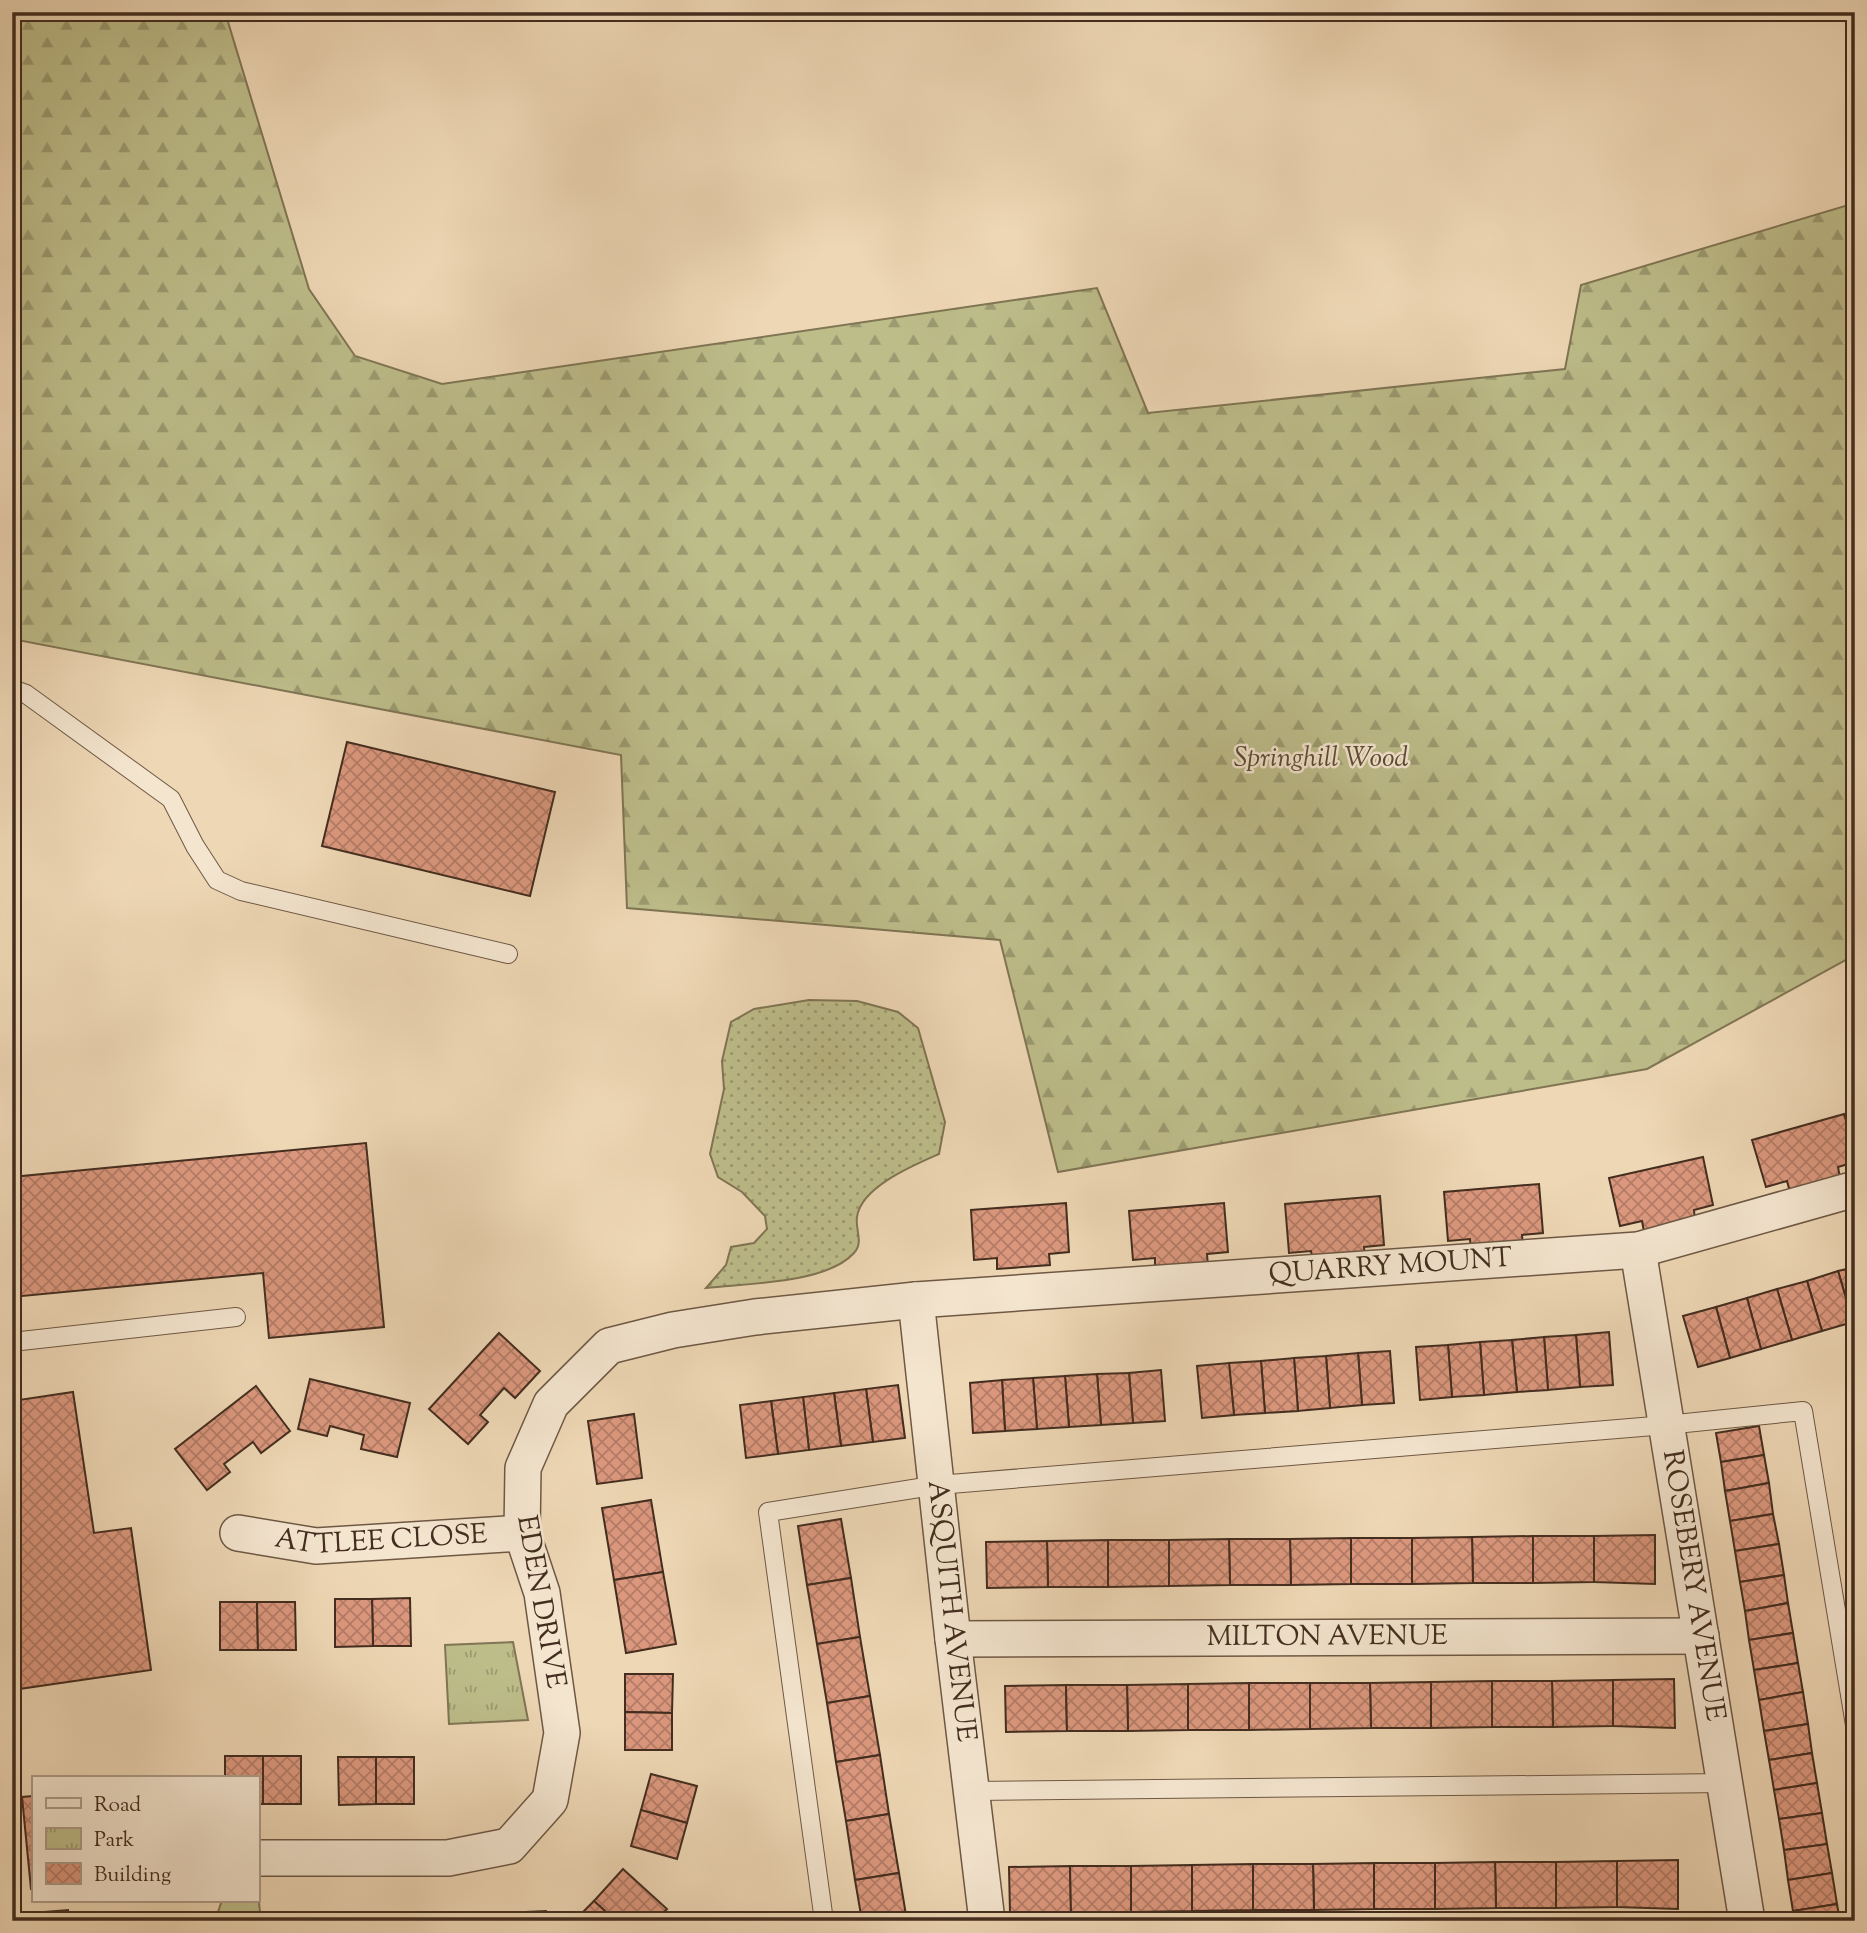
<svg xmlns="http://www.w3.org/2000/svg" width="1867" height="1933" font-family="'Sorts Mill Goudy',serif">
<style>
.grass{fill:url(#grass-dots);stroke:#807554;stroke-width:2}
.forest{fill:url(#forest-firs);stroke:#807554;stroke-width:2}
.park{fill:url(#park-tufts);stroke:#807554;stroke-width:2}
.building{fill:url(#building-cross-hatch);stroke:#432d1f;stroke-width:2}
.lines{fill:none;stroke-linecap:round;stroke-linejoin:round}
.service-casing{stroke:#6e5844;stroke-width:20}
.minor-casing{stroke:#6e5844;stroke-width:38}
.service{stroke:#f4e5cf;stroke-width:18}
.minor{stroke:#f4e5cf;stroke-width:35}
.labels{text-anchor:middle;dominant-baseline:central;stroke-width:5;stroke-linejoin:round;paint-order:stroke}
.park-label{font-size:28px;font-style:italic;fill:#5b4a34;stroke:#f4e5cf}
.street-label{font-size:28px;fill:#432d1f;stroke:#f4e5cf}
</style>
<defs>
<pattern id="grass-dots" width="8" height="8" patternUnits="userSpaceOnUse" patternTransform="scale(1.75)"><rect width="8" height="8" fill="#bdbd8a"/><path d="M2 2h.1M6 6h.1" fill="none" stroke="#9b9a70" stroke-width="1.8" stroke-linecap="round"/></pattern>
<pattern id="forest-firs" width="22" height="20" patternUnits="userSpaceOnUse" patternTransform="scale(1.75)"><rect width="22" height="20" fill="#bdbd8a"/><path d="M5 1l3.5 6h-7zM16 11l3.5 6h-7z" fill="#9b9a70"/></pattern>
<pattern id="park-tufts" width="24" height="20" patternUnits="userSpaceOnUse" patternTransform="scale(1.75)"><rect width="24" height="20" fill="#bdbd8a"/><path d="M3 7l-1-3M5 7V3M7 7l1-3M15 17l-1-3M17 17v-4M19 17l1-3" fill="none" stroke="#9b9a70"/></pattern>
<pattern id="building-cross-hatch" width="8" height="8" patternUnits="userSpaceOnUse" patternTransform="scale(1.75)"><rect width="8" height="8" fill="#dc987e"/><path d="M0 0l8 8M0 8l8-8" fill="none" stroke="#b47c67"/></pattern>
</defs>
<rect width="100%" height="100%" fill="#eed7b5"/>
<filter id="stains"><feTurbulence type="fractalNoise" baseFrequency=".00286" numOctaves="4"/><feColorMatrix values="0 0 0 0 .2 0 0 0 0 .09 0 0 0 0 .02 0 0 0 .5 -.17"/></filter>
<radialGradient id="worn" r=".72"><stop offset=".6" stop-color="#630" stop-opacity="0"/><stop offset="1" stop-color="#630" stop-opacity=".3"/></radialGradient>
<path class="grass" d="M 809,1000 L 857,1001 L 898,1012 L 918,1028 L 945,1122 L 939,1154 C 914,1165 861,1187 857,1217 C 855,1230 864,1242 854,1253 C 826,1284 747,1283 706,1288 L 726,1265 L 731,1247 L 754,1243 L 767,1229 L 765,1216 L 742,1192 L 718,1177 L 710,1154 L 724,1089 L 722,1061 L 731,1022 L 754,1009 Z"/>
<path class="forest" d="M 12,12 L 225,12 L 309,289 L 355,356 L 442,384 L 1097,288 L 1148,413 L 1565,369 L 1581,285 L 1855,203 L 1855,955 L 1647,1069 L 1058,1172 L 1000,940 L 627,908 L 621,755 L 12,639 Z"/>
<g class="park">
<path d="M 513,1642 L 528,1720 L 449,1724 L 445,1645 Z"/>
<path d="M 257,1885 L 261,1921 L 211,1921 L 218,1912 L 222,1900 L 257,1900 Z"/>
</g>
<g class="building">
<path d="M 347,742 L 555,792 L 530,896 L 322,846 Z"/>
<path d="M 1844,1114 L 1855,1151 L 1855,1162 L 1838,1167 L 1840,1178 L 1790,1192 L 1787,1181 L 1766,1187 L 1752,1140 Z"/>
<path d="M 366,1143 L 384,1327 L 269,1338 L 263,1273 L 12,1297 L 12,1177 Z"/>
<path d="M 1703,1157 L 1713,1205 L 1694,1210 L 1695,1221 L 1644,1232 L 1642,1221 L 1620,1226 L 1609,1178 Z"/>
<path d="M 1539,1184 L 1543,1233 L 1522,1235 L 1523,1246 L 1471,1250 L 1470,1239 L 1448,1241 L 1444,1192 Z"/>
<path d="M 1380,1196 L 1384,1245 L 1364,1247 L 1365,1258 L 1313,1262 L 1311,1251 L 1289,1253 L 1285,1204 Z"/>
<path d="M 1066,1203 L 1069,1252 L 1049,1254 L 1050,1265 L 997,1269 L 997,1258 L 974,1260 L 971,1210 Z"/>
<path d="M 1224,1203 L 1228,1252 L 1207,1254 L 1208,1266 L 1155,1270 L 1155,1258 L 1133,1260 L 1129,1211 Z"/>
<path d="M 1855,1267 L 1855,1322 L 1853,1322 L 1838,1271 Z"/>
<path d="M 1838,1271 L 1853,1322 L 1822,1331 L 1807,1281 Z"/>
<path d="M 1807,1281 L 1822,1331 L 1792,1340 L 1777,1289 Z"/>
<path d="M 1777,1289 L 1792,1340 L 1761,1349 L 1747,1298 Z"/>
<path d="M 1747,1298 L 1761,1349 L 1730,1358 L 1716,1307 Z"/>
<path d="M 1716,1307 L 1730,1358 L 1698,1367 L 1683,1316 Z"/>
<path d="M 1609,1332 L 1613,1385 L 1580,1387 L 1576,1335 Z"/>
<path d="M 499,1333 L 540,1371 L 515,1398 L 504,1388 L 480,1415 L 488,1422 L 468,1444 L 429,1409 Z"/>
<path d="M 1576,1335 L 1580,1387 L 1548,1390 L 1544,1337 Z"/>
<path d="M 1544,1337 L 1548,1390 L 1517,1392 L 1512,1340 Z"/>
<path d="M 1512,1340 L 1517,1392 L 1484,1395 L 1480,1342 Z"/>
<path d="M 1480,1342 L 1484,1395 L 1452,1397 L 1448,1345 Z"/>
<path d="M 1448,1345 L 1452,1397 L 1420,1400 L 1416,1347 Z"/>
<path d="M 1390,1351 L 1394,1403 L 1362,1405 L 1358,1353 Z"/>
<path d="M 1358,1353 L 1362,1405 L 1330,1408 L 1326,1356 Z"/>
<path d="M 1326,1356 L 1330,1408 L 1298,1411 L 1294,1358 Z"/>
<path d="M 1294,1358 L 1298,1411 L 1265,1413 L 1261,1361 Z"/>
<path d="M 1261,1361 L 1265,1413 L 1234,1415 L 1229,1363 Z"/>
<path d="M 1229,1363 L 1234,1415 L 1202,1418 L 1197,1366 Z"/>
<path d="M 1161,1370 L 1165,1421 L 1133,1423 L 1129,1373 Z"/>
<path d="M 1129,1373 L 1133,1423 L 1101,1425 L 1097,1374 Z"/>
<path d="M 1097,1374 L 1101,1425 L 1069,1427 L 1065,1376 Z"/>
<path d="M 1065,1376 L 1069,1427 L 1037,1429 L 1033,1378 Z"/>
<path d="M 1033,1378 L 1037,1429 L 1005,1431 L 1002,1380 Z"/>
<path d="M 310,1379 L 410,1403 L 397,1457 L 361,1449 L 364,1435 L 330,1426 L 327,1436 L 298,1429 Z"/>
<path d="M 1002,1380 L 1005,1431 L 973,1433 L 970,1383 Z"/>
<path d="M 898,1385 L 905,1438 L 873,1442 L 866,1389 Z"/>
<path d="M 256,1386 L 290,1431 L 261,1453 L 253,1442 L 224,1464 L 230,1472 L 207,1490 L 175,1449 Z"/>
<path d="M 866,1389 L 873,1442 L 841,1446 L 834,1393 Z"/>
<path d="M 73,1392 L 94,1533 L 131,1528 L 151,1670 L 12,1690 L 12,1401 Z"/>
<path d="M 834,1393 L 841,1446 L 809,1450 L 803,1397 Z"/>
<path d="M 803,1397 L 809,1450 L 778,1454 L 771,1401 Z"/>
<path d="M 771,1401 L 778,1454 L 746,1458 L 740,1405 Z"/>
<path d="M 634,1414 L 642,1478 L 597,1484 L 588,1421 Z"/>
<path d="M 1759,1426 L 1764,1455 L 1721,1462 L 1716,1433 Z"/>
<path d="M 1848,1453 L 1855,1453 L 1855,1481 L 1852,1481 Z"/>
<path d="M 1764,1455 L 1769,1483 L 1725,1491 L 1721,1462 Z"/>
<path d="M 1769,1483 L 1773,1514 L 1730,1521 L 1725,1491 Z"/>
<path d="M 651,1500 L 663,1572 L 614,1580 L 602,1508 Z"/>
<path d="M 1773,1514 L 1779,1544 L 1735,1551 L 1730,1521 Z"/>
<path d="M 841,1519 L 851,1578 L 807,1585 L 798,1526 Z"/>
<path d="M 1655,1535 L 1655,1584 L 1594,1582 L 1594,1536 Z"/>
<path d="M 1533,1536 L 1594,1536 L 1594,1582 L 1533,1583 Z"/>
<path d="M 1533,1536 L 1533,1583 L 1473,1583 L 1472,1537 Z"/>
<path d="M 1472,1537 L 1473,1583 L 1412,1584 L 1412,1538 Z"/>
<rect x="1351" y="1538" width="61" height="46"/>
<path d="M 1351,1538 L 1351,1584 L 1291,1585 L 1290,1539 Z"/>
<path d="M 1229,1539 L 1290,1539 L 1291,1585 L 1230,1585 Z"/>
<path d="M 1229,1539 L 1230,1585 L 1169,1586 L 1169,1540 Z"/>
<path d="M 1108,1540 L 1169,1540 L 1169,1586 L 1108,1587 Z"/>
<path d="M 1108,1540 L 1108,1587 L 1048,1587 L 1047,1541 Z"/>
<path d="M 1047,1541 L 1048,1587 L 987,1588 L 986,1542 Z"/>
<path d="M 1779,1544 L 1784,1575 L 1740,1582 L 1735,1551 Z"/>
<path d="M 663,1572 L 676,1644 L 626,1653 L 614,1580 Z"/>
<path d="M 1784,1575 L 1788,1603 L 1745,1611 L 1740,1582 Z"/>
<path d="M 851,1578 L 860,1637 L 817,1644 L 807,1585 Z"/>
<path d="M 410,1598 L 411,1646 L 373,1646 L 372,1599 Z"/>
<path d="M 335,1599 L 372,1599 L 373,1646 L 335,1647 Z"/>
<path d="M 220,1602 L 257,1602 L 258,1650 L 220,1650 Z"/>
<path d="M 257,1602 L 295,1602 L 296,1650 L 258,1650 Z"/>
<path d="M 1788,1603 L 1793,1633 L 1749,1640 L 1745,1611 Z"/>
<path d="M 1793,1633 L 1798,1663 L 1754,1670 L 1749,1640 Z"/>
<path d="M 860,1637 L 870,1696 L 827,1703 L 817,1644 Z"/>
<path d="M 1798,1663 L 1803,1692 L 1759,1700 L 1754,1670 Z"/>
<path d="M 625,1674 L 673,1674 L 672,1713 L 625,1712 Z"/>
<path d="M 1674,1679 L 1675,1728 L 1613,1726 L 1613,1680 Z"/>
<path d="M 1613,1680 L 1613,1726 L 1553,1727 L 1552,1681 Z"/>
<path d="M 1492,1681 L 1552,1681 L 1553,1727 L 1492,1727 Z"/>
<path d="M 1492,1681 L 1492,1727 L 1431,1728 L 1431,1682 Z"/>
<path d="M 1431,1682 L 1431,1728 L 1371,1728 L 1370,1683 Z"/>
<path d="M 1249,1683 L 1249,1730 L 1188,1730 L 1188,1684 Z"/>
<path d="M 1249,1683 L 1310,1683 L 1310,1729 L 1249,1730 Z"/>
<path d="M 1310,1683 L 1370,1683 L 1371,1728 L 1310,1729 Z"/>
<path d="M 1188,1684 L 1188,1730 L 1128,1731 L 1127,1685 Z"/>
<path d="M 1066,1685 L 1067,1731 L 1006,1732 L 1005,1686 Z"/>
<path d="M 1066,1685 L 1127,1685 L 1128,1731 L 1067,1731 Z"/>
<path d="M 1803,1692 L 1808,1724 L 1764,1731 L 1759,1700 Z"/>
<path d="M 870,1696 L 880,1755 L 836,1762 L 827,1703 Z"/>
<path d="M 625,1712 L 672,1713 L 672,1750 L 625,1750 Z"/>
<path d="M 1808,1724 L 1812,1753 L 1769,1760 L 1764,1731 Z"/>
<path d="M 1812,1753 L 1817,1783 L 1774,1790 L 1769,1760 Z"/>
<path d="M 880,1755 L 889,1814 L 846,1821 L 836,1762 Z"/>
<path d="M 225,1756 L 263,1756 L 263,1804 L 257,1804 L 257,1777 L 225,1777 Z"/>
<rect x="263" y="1756" width="38" height="48"/>
<path d="M 338,1757 L 376,1757 L 376,1804 L 339,1805 Z"/>
<rect x="376" y="1757" width="38" height="47"/>
<path d="M 651,1774 L 697,1786 L 687,1823 L 641,1810 Z"/>
<path d="M 1817,1783 L 1822,1813 L 1779,1819 L 1774,1790 Z"/>
<path d="M 33,1796 L 33,1889 L 31,1889 L 22,1797 Z"/>
<path d="M 641,1810 L 687,1823 L 677,1859 L 631,1846 Z"/>
<path d="M 1822,1813 L 1827,1844 L 1784,1850 L 1779,1819 Z"/>
<path d="M 889,1814 L 899,1873 L 855,1880 L 846,1821 Z"/>
<path d="M 1827,1844 L 1832,1873 L 1788,1880 L 1784,1850 Z"/>
<path d="M 1678,1860 L 1678,1909 L 1617,1907 L 1617,1861 Z"/>
<path d="M 1617,1861 L 1617,1907 L 1556,1908 L 1556,1862 Z"/>
<path d="M 1495,1862 L 1556,1862 L 1556,1908 L 1496,1908 Z"/>
<path d="M 1495,1862 L 1496,1908 L 1435,1909 L 1435,1863 Z"/>
<path d="M 1374,1863 L 1374,1909 L 1314,1910 L 1313,1864 Z"/>
<rect x="1374" y="1863" width="61" height="46"/>
<path d="M 1253,1864 L 1253,1910 L 1192,1911 L 1192,1865 Z"/>
<path d="M 1253,1864 L 1313,1864 L 1314,1910 L 1253,1910 Z"/>
<path d="M 1192,1865 L 1192,1911 L 1131,1912 L 1131,1866 Z"/>
<path d="M 1070,1866 L 1071,1912 L 1010,1913 L 1009,1867 Z"/>
<path d="M 1070,1866 L 1131,1866 L 1131,1912 L 1071,1912 Z"/>
<path d="M 623,1869 L 667,1909 L 655,1921 L 616,1921 L 594,1901 Z"/>
<path d="M 899,1873 L 907,1921 L 862,1921 L 855,1880 Z"/>
<path d="M 1832,1873 L 1837,1904 L 1793,1911 L 1788,1880 Z"/>
<path d="M 594,1901 L 616,1921 L 574,1921 Z"/>
<path d="M 1837,1904 L 1840,1921 L 1795,1921 L 1793,1911 Z"/>
<path d="M 68,1910 L 69,1921 L 21,1921 L 20,1914 Z"/>
<path d="M 546,1911 L 547,1921 L 399,1921 L 399,1918 Z"/>
</g>
<g class="lines">
<g class="service-casing">
<g id="service">
<path d="M 12,689 L 26,694 L 171,799 L 195,846 L 217,880 L 241,891 L 508,954"/>
<path d="M 12,1342 L 236,1317"/>
<path d="M 973,1791 L 1726,1783"/>
<path d="M 824,1921 L 768,1512 L 938,1485 L 1666,1425 L 1803,1411 L 1855,1725"/>
</g>
</g>
<g class="minor-casing">
<g id="minor">
<path id="s1" d="M 1638,1250 L 1747,1921"/>
<path id="s2" d="M 916,1300 L 953,1639 L 987,1921"/>
<path id="s3" d="M 238,1533 L 316,1546 L 522,1533"/>
<path id="s4" d="M 953,1639 L 1701,1636"/>
<path id="s5" d="M 257,1858 L 448,1858 L 509,1846 L 550,1800 L 562,1733 L 542,1593 L 522,1533 L 523,1468 L 551,1404 L 609,1346 L 673,1330 L 755,1317 L 916,1300 L 1638,1250 L 1855,1189"/>
</g>
</g>
<use href="#service" class="service"/>
<use href="#minor" class="minor"/>
</g>
<g class="labels">
<g class="park-label">
<text x="1321" y="759">Springhill Wood</text>
</g>
<g class="street-label">
<text stroke="none"><textPath href="#s5" startOffset="1591">QUARRY MOUNT</textPath></text>
<text stroke="none"><textPath href="#s3" startOffset="144">ATTLEE CLOSE</textPath></text>
<text stroke="none"><textPath href="#s1" startOffset="340">ROSEBERY AVENUE</textPath></text>
<text transform="translate(540 1602) rotate(80)">EDEN DRIVE</text>
<text stroke="none"><textPath href="#s2" startOffset="313">ASQUITH AVENUE</textPath></text>
<text stroke="none"><textPath href="#s4" startOffset="374">MILTON AVENUE</textPath></text>
</g>
</g>
<rect width="1867" height="1933" fill="none" stroke="#eed7b5" stroke-width="42"/>
<rect x="14" y="14" width="1839" height="1905" fill="none" stroke="#432d1f" stroke-width="3.5"/>
<rect x="21" y="21" width="1825" height="1891" fill="none" stroke="#432d1f" stroke-width="2"/>
<rect x="32" y="1776" width="228" height="126" fill="#f4e5cf" stroke="#ad9b89" stroke-width="2"/>
<rect x="46" y="1798" width="35" height="10" fill="#f4e5cf" stroke="#ad9b89" stroke-width="2"/>
<text x="94" y="1811" font-size="21" fill="#432d1f">Road</text>
<rect x="46" y="1828" width="35" height="21" fill="url(#park-tufts)" stroke="#ad9b89" stroke-width="2"/>
<text x="94" y="1846" font-size="21" fill="#432d1f">Park</text>
<rect x="46" y="1863" width="35" height="21" fill="url(#building-cross-hatch)" stroke="#ad9b89" stroke-width="2"/>
<text x="94" y="1881" font-size="21" fill="#432d1f">Building</text>
<rect width="100%" height="100%" filter="url(#stains)"/>
<rect width="100%" height="100%" fill="url(#worn)"/>
</svg>
